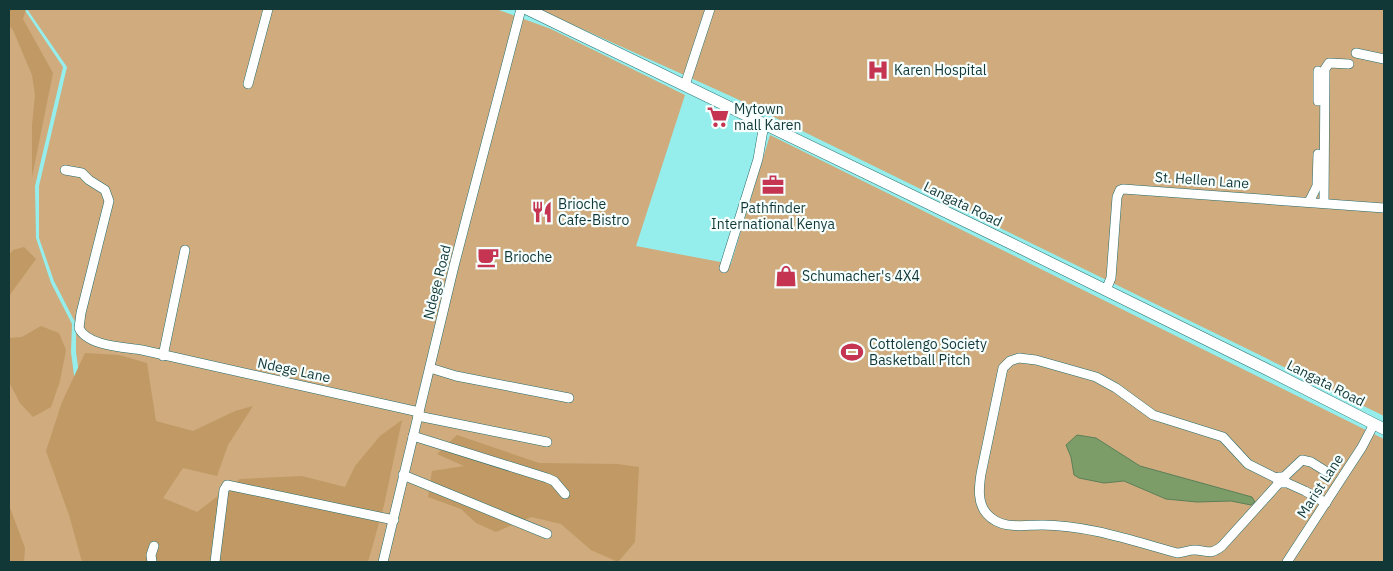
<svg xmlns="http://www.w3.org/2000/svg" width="1393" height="571" font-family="'IBM Plex Sans',sans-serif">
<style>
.green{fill:#cfab7d}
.forest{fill:#c09965}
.water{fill:#7c9d68;stroke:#5c7f59}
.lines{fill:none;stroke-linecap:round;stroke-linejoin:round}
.minor-casing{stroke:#266b6b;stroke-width:10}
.major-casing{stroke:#266b6b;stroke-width:12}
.minor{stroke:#fff;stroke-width:9}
.major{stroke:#fff;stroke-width:11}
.labels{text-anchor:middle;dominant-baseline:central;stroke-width:4.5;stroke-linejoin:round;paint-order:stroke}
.poi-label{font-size:14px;fill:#113837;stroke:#f6fffe;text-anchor:start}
.street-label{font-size:14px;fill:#113837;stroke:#f6fffe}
</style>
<rect width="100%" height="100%" fill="#95eeec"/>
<g class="green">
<path d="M 9,9 L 24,9 L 63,67 L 35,186 L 36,238 L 51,283 L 72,324 L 71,352 L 98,562 L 9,562 Z"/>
<path d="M 27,9 L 496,9 L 551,29 L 685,95 L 636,246 L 731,264 L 770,135 L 1384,439 L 1384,562 L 105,562 L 76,352 L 76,324 L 54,281 L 39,238 L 39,186 L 67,67 Z"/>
<path d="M 538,9 L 1384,9 L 1384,416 L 735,98 Z"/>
</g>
<g class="forest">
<path d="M 9,9 L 26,9 L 23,19 L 53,73 L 32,177 L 32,125 L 35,95 L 32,75 L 13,30 L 9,25 Z"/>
<path d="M 24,247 L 36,259 L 9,296 L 9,255 L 13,250 Z"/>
<path d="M 41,326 L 59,333 L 66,350 L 60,381 L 51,407 L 33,417 L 20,403 L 9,382 L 9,338 L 22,337 Z"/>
<path d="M 85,353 L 119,355 L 147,363 L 156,421 L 193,431 L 235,411 L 253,406 L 228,445 L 217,476 L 183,468 L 163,498 L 197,512 L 240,479 L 302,476 L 345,487 L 355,466 L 380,436 L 402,420 L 384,505 L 368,562 L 82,562 L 69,515 L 46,451 L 62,402 Z"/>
<path d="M 457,435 L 539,463 L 617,464 L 639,467 L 635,542 L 618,562 L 591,550 L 561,524 L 531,517 L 496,532 L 476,523 L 461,509 L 428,497 L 432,471 L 464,466 L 437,454 Z"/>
<path d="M 9,505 L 25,548 L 24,562 L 9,562 Z"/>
</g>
<path class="water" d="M 1077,435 L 1096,438 L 1140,466 L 1252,497 L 1255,502 L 1251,505 L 1231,501 L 1197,502 L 1166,499 L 1124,481 L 1104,483 L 1079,478 L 1074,475 L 1071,457 L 1066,445 Z"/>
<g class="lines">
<g class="minor-casing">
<g id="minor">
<path d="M 1356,53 L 1384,59"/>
<path d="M 1318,71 L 1318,101"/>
<path d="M 248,84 L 268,9"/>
<path d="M 685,85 L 710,9"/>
<path d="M 65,170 L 82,173 L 89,180 L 105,190 L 109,201 L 81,313 L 79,328 C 87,346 124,347 142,350 L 419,412"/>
<path d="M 1309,202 L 1317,186 L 1318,154"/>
<path d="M 1324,203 L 1325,69 L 1329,63 L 1349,64"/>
<path d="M 724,268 L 758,159 L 764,124"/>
<path d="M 1106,290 L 1111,278 L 1117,197 L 1120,190 L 1123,189 L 1384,208"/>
<path d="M 163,356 L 185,250"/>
<path d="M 430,368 L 456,376 L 569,398"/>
<path d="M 418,416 L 547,442"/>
<path d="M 413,436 L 547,478 L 554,481 L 565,494"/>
<path d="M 403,475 L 547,534"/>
<path d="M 1284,477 L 1302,460 L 1311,462 L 1327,472"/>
<path d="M 1278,479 L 1248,464 L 1223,437 L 1153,415 L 1116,388 L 1096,377 L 1036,360 L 1019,358 L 1010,361 L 1003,368 L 981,474 C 979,487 977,503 987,514 C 1001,530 1023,525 1042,525 C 1087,525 1133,541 1177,553 C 1183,553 1188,550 1194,550 C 1207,550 1210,556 1222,546 L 1279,483 L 1284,483 L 1285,480 L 1284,477 L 1279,477 L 1277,480 L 1279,483"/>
<path d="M 1285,482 L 1305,491 L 1326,503"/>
<path d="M 152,562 L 151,555 L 154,546"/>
<path d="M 215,562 L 224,490 L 227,485 L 394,520"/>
<path d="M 383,562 L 454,266 L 521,9"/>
<path d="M 1287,562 L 1362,447 L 1374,424"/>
</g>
</g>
<g class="major-casing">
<path id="major" d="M 527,9 L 1008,242 L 1266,369 L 1384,429"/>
</g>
<use href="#minor" class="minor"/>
<use href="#major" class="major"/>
</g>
<defs>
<g id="hospital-bare" transform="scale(1.725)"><path d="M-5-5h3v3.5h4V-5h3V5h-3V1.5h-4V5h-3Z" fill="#c53552" stroke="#f6fffe" stroke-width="2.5" paint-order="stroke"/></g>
<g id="supermarket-bare" transform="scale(1.725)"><path d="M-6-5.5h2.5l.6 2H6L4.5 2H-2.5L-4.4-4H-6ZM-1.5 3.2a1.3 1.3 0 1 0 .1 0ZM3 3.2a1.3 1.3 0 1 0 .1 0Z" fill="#c53552" stroke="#f6fffe" stroke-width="2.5" paint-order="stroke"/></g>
<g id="office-bare" transform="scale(1.725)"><path d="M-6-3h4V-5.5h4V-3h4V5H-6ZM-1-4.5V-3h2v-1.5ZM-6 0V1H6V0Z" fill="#c53552" stroke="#f6fffe" stroke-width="2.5" paint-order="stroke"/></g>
<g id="restaurant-bare" transform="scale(1.725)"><path d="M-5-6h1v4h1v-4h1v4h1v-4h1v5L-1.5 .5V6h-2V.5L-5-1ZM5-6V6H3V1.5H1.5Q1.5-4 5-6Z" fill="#c53552" stroke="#f6fffe" stroke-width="2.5" paint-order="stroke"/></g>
<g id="cafe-bare" transform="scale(1.725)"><path d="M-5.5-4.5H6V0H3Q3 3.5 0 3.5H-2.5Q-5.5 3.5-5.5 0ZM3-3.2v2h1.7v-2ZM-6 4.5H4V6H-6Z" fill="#c53552" stroke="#f6fffe" stroke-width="2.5" paint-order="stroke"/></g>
<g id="shop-bare" transform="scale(1.725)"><path d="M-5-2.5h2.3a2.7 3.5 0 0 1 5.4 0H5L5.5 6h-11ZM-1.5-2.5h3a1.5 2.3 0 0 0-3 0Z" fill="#c53552" stroke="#f6fffe" stroke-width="2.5" paint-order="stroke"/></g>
<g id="stadium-bare" transform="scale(1.725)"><path d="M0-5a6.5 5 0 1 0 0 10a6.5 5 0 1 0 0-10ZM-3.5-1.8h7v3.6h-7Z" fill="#c53552" stroke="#f6fffe" stroke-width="2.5" paint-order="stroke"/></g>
</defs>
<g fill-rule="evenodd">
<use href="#hospital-bare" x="878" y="70"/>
<use href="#supermarket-bare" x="718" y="117"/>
<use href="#office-bare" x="773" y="185"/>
<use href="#restaurant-bare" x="542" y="212"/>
<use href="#cafe-bare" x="488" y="257"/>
<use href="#shop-bare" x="786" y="276"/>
<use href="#stadium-bare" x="852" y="352"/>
</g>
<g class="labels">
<g class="poi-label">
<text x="894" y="70">Karen Hospital</text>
<text x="734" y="109">Mytown<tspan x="734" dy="16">mall Karen</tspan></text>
<text x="558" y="204">Brioche<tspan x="558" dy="16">Cafe-Bistro</tspan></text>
<text x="773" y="208" text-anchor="middle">Pathfinder<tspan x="773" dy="16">International Kenya</tspan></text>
<text x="504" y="257">Brioche</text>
<text x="802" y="276">Schumacher's 4X4</text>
<text x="869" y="344">Cottolengo Society<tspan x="869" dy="16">Basketball Pitch</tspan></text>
</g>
<g class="street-label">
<text transform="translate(1202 180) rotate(4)">St. Hellen Lane</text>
<text transform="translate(963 204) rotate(26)">Langata Road</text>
<text transform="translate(437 282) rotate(-76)">Ndege Road</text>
<text transform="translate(294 370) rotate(12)">Ndege Lane</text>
<text transform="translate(1326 383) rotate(27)">Langata Road</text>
<text transform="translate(1320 486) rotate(-57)">Marist Lane</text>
</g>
</g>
<rect width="1393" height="571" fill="none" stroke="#113837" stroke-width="20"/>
</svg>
